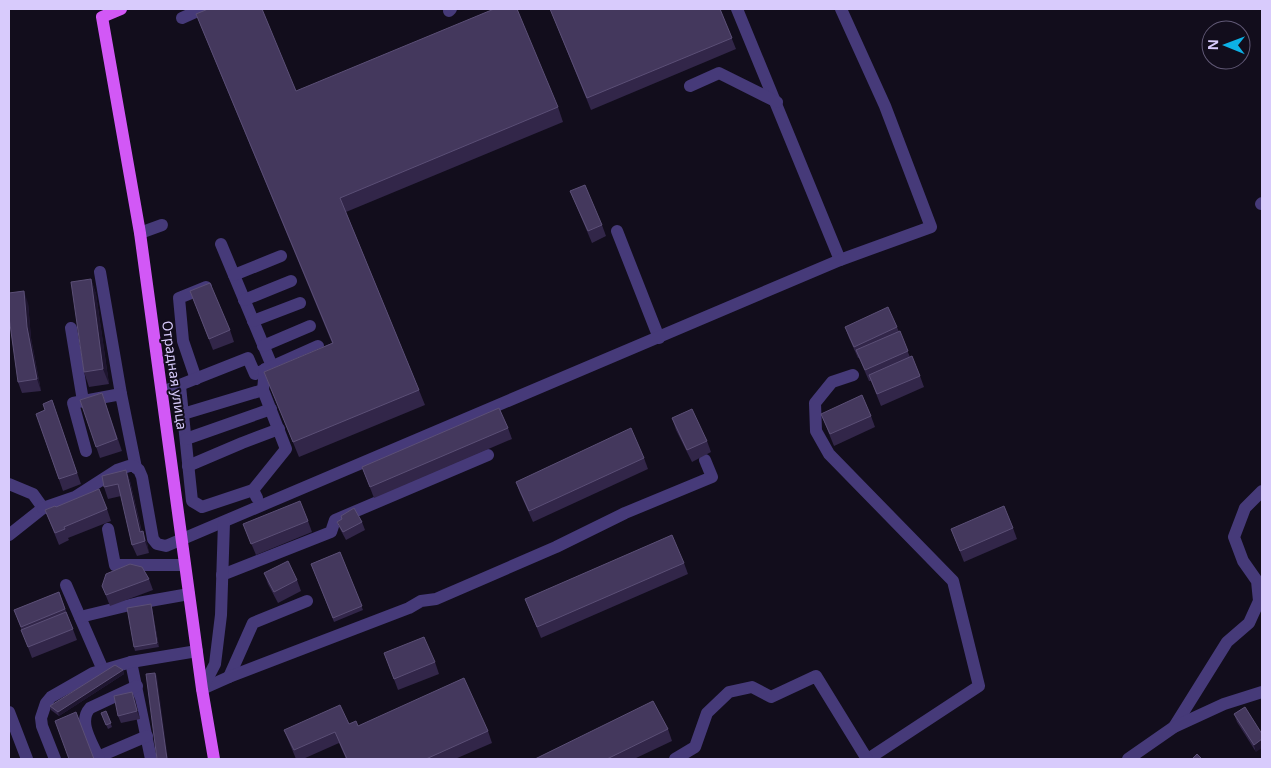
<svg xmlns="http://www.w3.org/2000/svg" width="1271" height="768" font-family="'Noto Sans',sans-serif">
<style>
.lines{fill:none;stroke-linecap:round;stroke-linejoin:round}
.minor{stroke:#463a79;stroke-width:12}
.major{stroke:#d258f6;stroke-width:12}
.wall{fill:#322649}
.shaded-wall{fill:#1e152f}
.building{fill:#44385d;stroke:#5b4f76}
.labels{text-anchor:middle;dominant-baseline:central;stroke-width:4;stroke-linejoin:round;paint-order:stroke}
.street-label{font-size:14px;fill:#d8cbfc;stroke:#120d1c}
</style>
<rect width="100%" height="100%" fill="#120d1c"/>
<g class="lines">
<g class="minor">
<path d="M 737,9 L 840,260"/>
<path d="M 449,11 L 451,9"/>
<path d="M 182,18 L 202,9"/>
<path d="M 690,86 L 719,73 L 777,102"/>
<path d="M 1261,204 L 1262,203"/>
<path d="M 617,231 L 659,338"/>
<path d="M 140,233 L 162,225"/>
<path d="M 221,244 L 272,366"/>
<path d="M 100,272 L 121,394"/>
<path d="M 234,275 L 281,256"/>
<path d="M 244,300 L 291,281"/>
<path d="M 253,321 L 300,303"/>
<path d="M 71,328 L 83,401"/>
<path d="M 263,346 L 310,326"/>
<path d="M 853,375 L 832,382 L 815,403 L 816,431 L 829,454 L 953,581 L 979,686 L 868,759"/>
<path d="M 196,379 L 183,341 L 179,298 L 206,287"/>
<path d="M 180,386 L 192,501 L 202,507 L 253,490"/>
<path d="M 162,392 L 248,358 L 255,374 L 318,346"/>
<path d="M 183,414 L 263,390"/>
<path d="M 186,439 L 271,409"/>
<path d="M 86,451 L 73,403 L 121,394 L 136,468"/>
<path d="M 188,466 L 242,443 L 279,429"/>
<path d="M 9,484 L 33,494 L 43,508 L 9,535"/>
<path d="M 257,498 L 253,490 L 286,449 L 263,390 L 265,369"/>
<path d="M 43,508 L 75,497 L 117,470 L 129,466 L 134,466 L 139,470 L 142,477 L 153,539 L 157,544 L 166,546 L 840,260 L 931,227 L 885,106 L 841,9"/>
<path d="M 108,529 L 115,565 L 185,565"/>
<path d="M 222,575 L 331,532 L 335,520 L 488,455"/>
<path d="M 66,585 L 103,670"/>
<path d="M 80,617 L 138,603 L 189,594"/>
<path d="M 131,662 L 151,759"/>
<path d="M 229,677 L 253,623 L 307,601"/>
<path d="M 202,689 L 229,677 L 409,608 L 421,601 L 436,599 L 556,547 L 625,513 L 712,477 L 705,460"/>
<path d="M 202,689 L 215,664 L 221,615 L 224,522"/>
<path d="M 9,712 L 27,759"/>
<path d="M 1174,727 L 1227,642 L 1249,623 L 1259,601 L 1257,581 L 1243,561 L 1234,537 L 1245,508 L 1262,491"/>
<path d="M 98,757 L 147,736"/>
<path d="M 55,759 L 42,726 L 41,718 L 46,703 L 51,697 L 93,673 L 131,662 L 197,651"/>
<path d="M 99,759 C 93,744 77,722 90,708 L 137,686"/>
<path d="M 675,759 L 695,747 L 707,713 L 729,692 L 752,687 L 771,697 L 816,676 L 867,759"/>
<path d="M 1128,759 L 1174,727 L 1224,704 L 1262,692"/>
</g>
<path class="major" d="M 121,9 L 102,17 L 140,233 L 202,689 L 214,759"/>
</g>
<g class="wall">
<path d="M 550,9 L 720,9 L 736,49 L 591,110 Z"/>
<path d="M 196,14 L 296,91 L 558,107 L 563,122 L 346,212 L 419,390 L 425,405 L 299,457 L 264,372 L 332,343 L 202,29 Z"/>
<path d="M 570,191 L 602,225 L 606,236 L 592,243 Z"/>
<path d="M 91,279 L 96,294 L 109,384 L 89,387 L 84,372 Z"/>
<path d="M 190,291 L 230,330 L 234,342 L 213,350 Z"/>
<path d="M 28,303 L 31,338 L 41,391 L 22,393 L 18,382 Z"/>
<path d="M 845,327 L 897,327 L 910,357 L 920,376 L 924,387 L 881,406 L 871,381 L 869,381 L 859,358 L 858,358 L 849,338 Z"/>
<path d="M 102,393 L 122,451 L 100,458 L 80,400 Z"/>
<path d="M 52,400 L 81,484 L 63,491 L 36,414 L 45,410 Z"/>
<path d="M 821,414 L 871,416 L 875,427 L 834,446 Z"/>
<path d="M 672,418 L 707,441 L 711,452 L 692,462 L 676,430 Z"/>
<path d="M 508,428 L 512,439 L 374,498 L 362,467 Z"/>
<path d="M 644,458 L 648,469 L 533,522 L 520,493 L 516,482 Z"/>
<path d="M 126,470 L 130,481 L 142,532 L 147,543 L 149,553 L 137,556 L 132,545 L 121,496 L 108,499 L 104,487 Z"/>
<path d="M 56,507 L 107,509 L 111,521 L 68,538 L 69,540 L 59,545 L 45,510 Z"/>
<path d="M 308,521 L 312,532 L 256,555 L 243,524 Z"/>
<path d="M 337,522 L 362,522 L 365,530 L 346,540 L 340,529 Z"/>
<path d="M 1013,528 L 1017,539 L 964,562 L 951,529 Z"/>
<path d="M 340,552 L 363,610 L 334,622 L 311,564 Z"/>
<path d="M 684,563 L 688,574 L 541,638 L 525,599 Z"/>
<path d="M 264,573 L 297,580 L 301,591 L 278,603 L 268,584 Z"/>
<path d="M 149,579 L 153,590 L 110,606 L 102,586 Z"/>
<path d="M 59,592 L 77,640 L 32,658 L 14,610 Z"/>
<path d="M 152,608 L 159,647 L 135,651 L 134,647 Z"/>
<path d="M 384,653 L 435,662 L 439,674 L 398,690 Z"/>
<path d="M 123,670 L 124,674 L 59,716 L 51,710 L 50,706 Z"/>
<path d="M 135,699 L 140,719 L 121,723 L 118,716 Z"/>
<path d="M 1245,707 L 1256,752 L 1237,722 L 1234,714 Z"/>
<path d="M 106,711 L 112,727 L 108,729 L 101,713 Z"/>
<path d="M 349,724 L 358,726 L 488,731 L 492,743 L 455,759 L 346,759 L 339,743 L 303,759 L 296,759 L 284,730 Z"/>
<path d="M 668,729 L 672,741 L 634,759 L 535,759 Z"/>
</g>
<g class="shaded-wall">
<path d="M 91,279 L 96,294 L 109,384 L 103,369 Z"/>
<path d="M 24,291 L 28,303 L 31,338 L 41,391 L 37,379 L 27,327 Z"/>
<path d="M 126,470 L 130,481 L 144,543 L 140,532 Z"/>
<path d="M 143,531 L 147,543 L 149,553 L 145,541 Z"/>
<path d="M 151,604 L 152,608 L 159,647 L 157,643 Z"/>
<path d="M 123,670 L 124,674 L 59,716 L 58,712 Z"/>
<path d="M 155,673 L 157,676 L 168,759 L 167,759 Z"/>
<path d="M 132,692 L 135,699 L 140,719 L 137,711 Z"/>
<path d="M 1262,739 L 1262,748 L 1256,752 L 1254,745 Z"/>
</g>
<g class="building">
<path d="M 208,9 L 262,9 L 296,91 L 494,9 L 517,9 L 558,107 L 340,198 L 419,390 L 293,442 L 264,372 L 333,343 L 196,14 Z"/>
<path d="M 550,9 L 720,9 L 732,38 L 587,98 Z"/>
<path d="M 585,185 L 602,225 L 588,231 L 570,191 Z"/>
<path d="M 91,279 L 103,369 L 84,372 L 71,282 Z"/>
<path d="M 210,283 L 230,330 L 209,339 L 190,291 Z"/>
<path d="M 24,291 L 27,327 L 37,379 L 18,382 L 9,317 L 9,293 Z"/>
<path d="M 888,307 L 897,327 L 854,347 L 845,327 Z"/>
<path d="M 900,331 L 908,351 L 865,370 L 856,350 Z"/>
<path d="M 912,356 L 920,376 L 877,394 L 869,375 Z"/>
<path d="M 102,393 L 117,439 L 96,447 L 80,400 Z"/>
<path d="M 862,395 L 871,416 L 830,434 L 821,414 Z"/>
<path d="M 52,400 L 77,473 L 59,479 L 36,414 L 45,410 L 43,404 Z"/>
<path d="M 499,408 L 508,428 L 370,487 L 362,467 Z"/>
<path d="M 692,409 L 707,441 L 687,450 L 672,418 Z"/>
<path d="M 631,428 L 644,458 L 529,511 L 516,482 Z"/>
<path d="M 126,470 L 140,532 L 143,531 L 145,541 L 132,545 L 118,484 L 104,487 L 102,476 Z"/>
<path d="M 99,489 L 107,509 L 64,527 L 65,529 L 55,533 L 45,510 L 55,506 L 56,507 Z"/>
<path d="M 300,501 L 308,521 L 251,544 L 243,524 Z"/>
<path d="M 1004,506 L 1013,528 L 960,551 L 951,529 Z"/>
<path d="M 354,508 L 362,522 L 343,532 L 337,522 L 342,519 L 341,516 Z"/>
<path d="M 672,535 L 684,563 L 537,627 L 525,599 Z"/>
<path d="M 340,552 L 362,606 L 333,618 L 311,564 Z"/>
<path d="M 288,561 L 297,580 L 274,592 L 264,573 Z"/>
<path d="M 130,564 L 142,567 L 149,579 L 106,595 L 102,586 L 106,574 Z"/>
<path d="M 59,592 L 65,609 L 21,627 L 14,610 Z"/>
<path d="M 151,604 L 157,643 L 134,647 L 127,608 Z"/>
<path d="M 66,612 L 73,629 L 28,647 L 21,630 Z"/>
<path d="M 424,637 L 435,662 L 394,679 L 384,653 Z"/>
<path d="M 115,665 L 123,670 L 58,712 L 50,706 Z"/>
<path d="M 155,673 L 167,759 L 157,759 L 146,674 Z"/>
<path d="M 464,678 L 488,731 L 426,759 L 347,759 L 335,732 L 294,750 L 284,730 L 340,705 L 349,724 L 356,721 L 358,726 Z"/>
<path d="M 132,692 L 137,711 L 118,716 L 114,696 Z"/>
<path d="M 653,701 L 668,729 L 607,759 L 535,759 Z"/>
<path d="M 1245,707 L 1262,734 L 1262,739 L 1254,745 L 1234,714 Z"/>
<path d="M 106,711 L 111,723 L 106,725 L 101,713 Z"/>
<path d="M 76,712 L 94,759 L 69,759 L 55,721 Z"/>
<path d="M 1197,754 L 1202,759 L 1192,759 Z"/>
</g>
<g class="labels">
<g class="street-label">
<text transform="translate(175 375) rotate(82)">Отрадная улица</text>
</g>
</g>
<rect width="1271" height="768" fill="none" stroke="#d8cbfc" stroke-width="20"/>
<g transform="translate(1226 45) rotate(271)"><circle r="24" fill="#120d1c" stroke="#615976"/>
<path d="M0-4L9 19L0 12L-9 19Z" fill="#0db1e6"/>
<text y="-8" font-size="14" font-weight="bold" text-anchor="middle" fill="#d8cbfc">N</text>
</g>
</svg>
